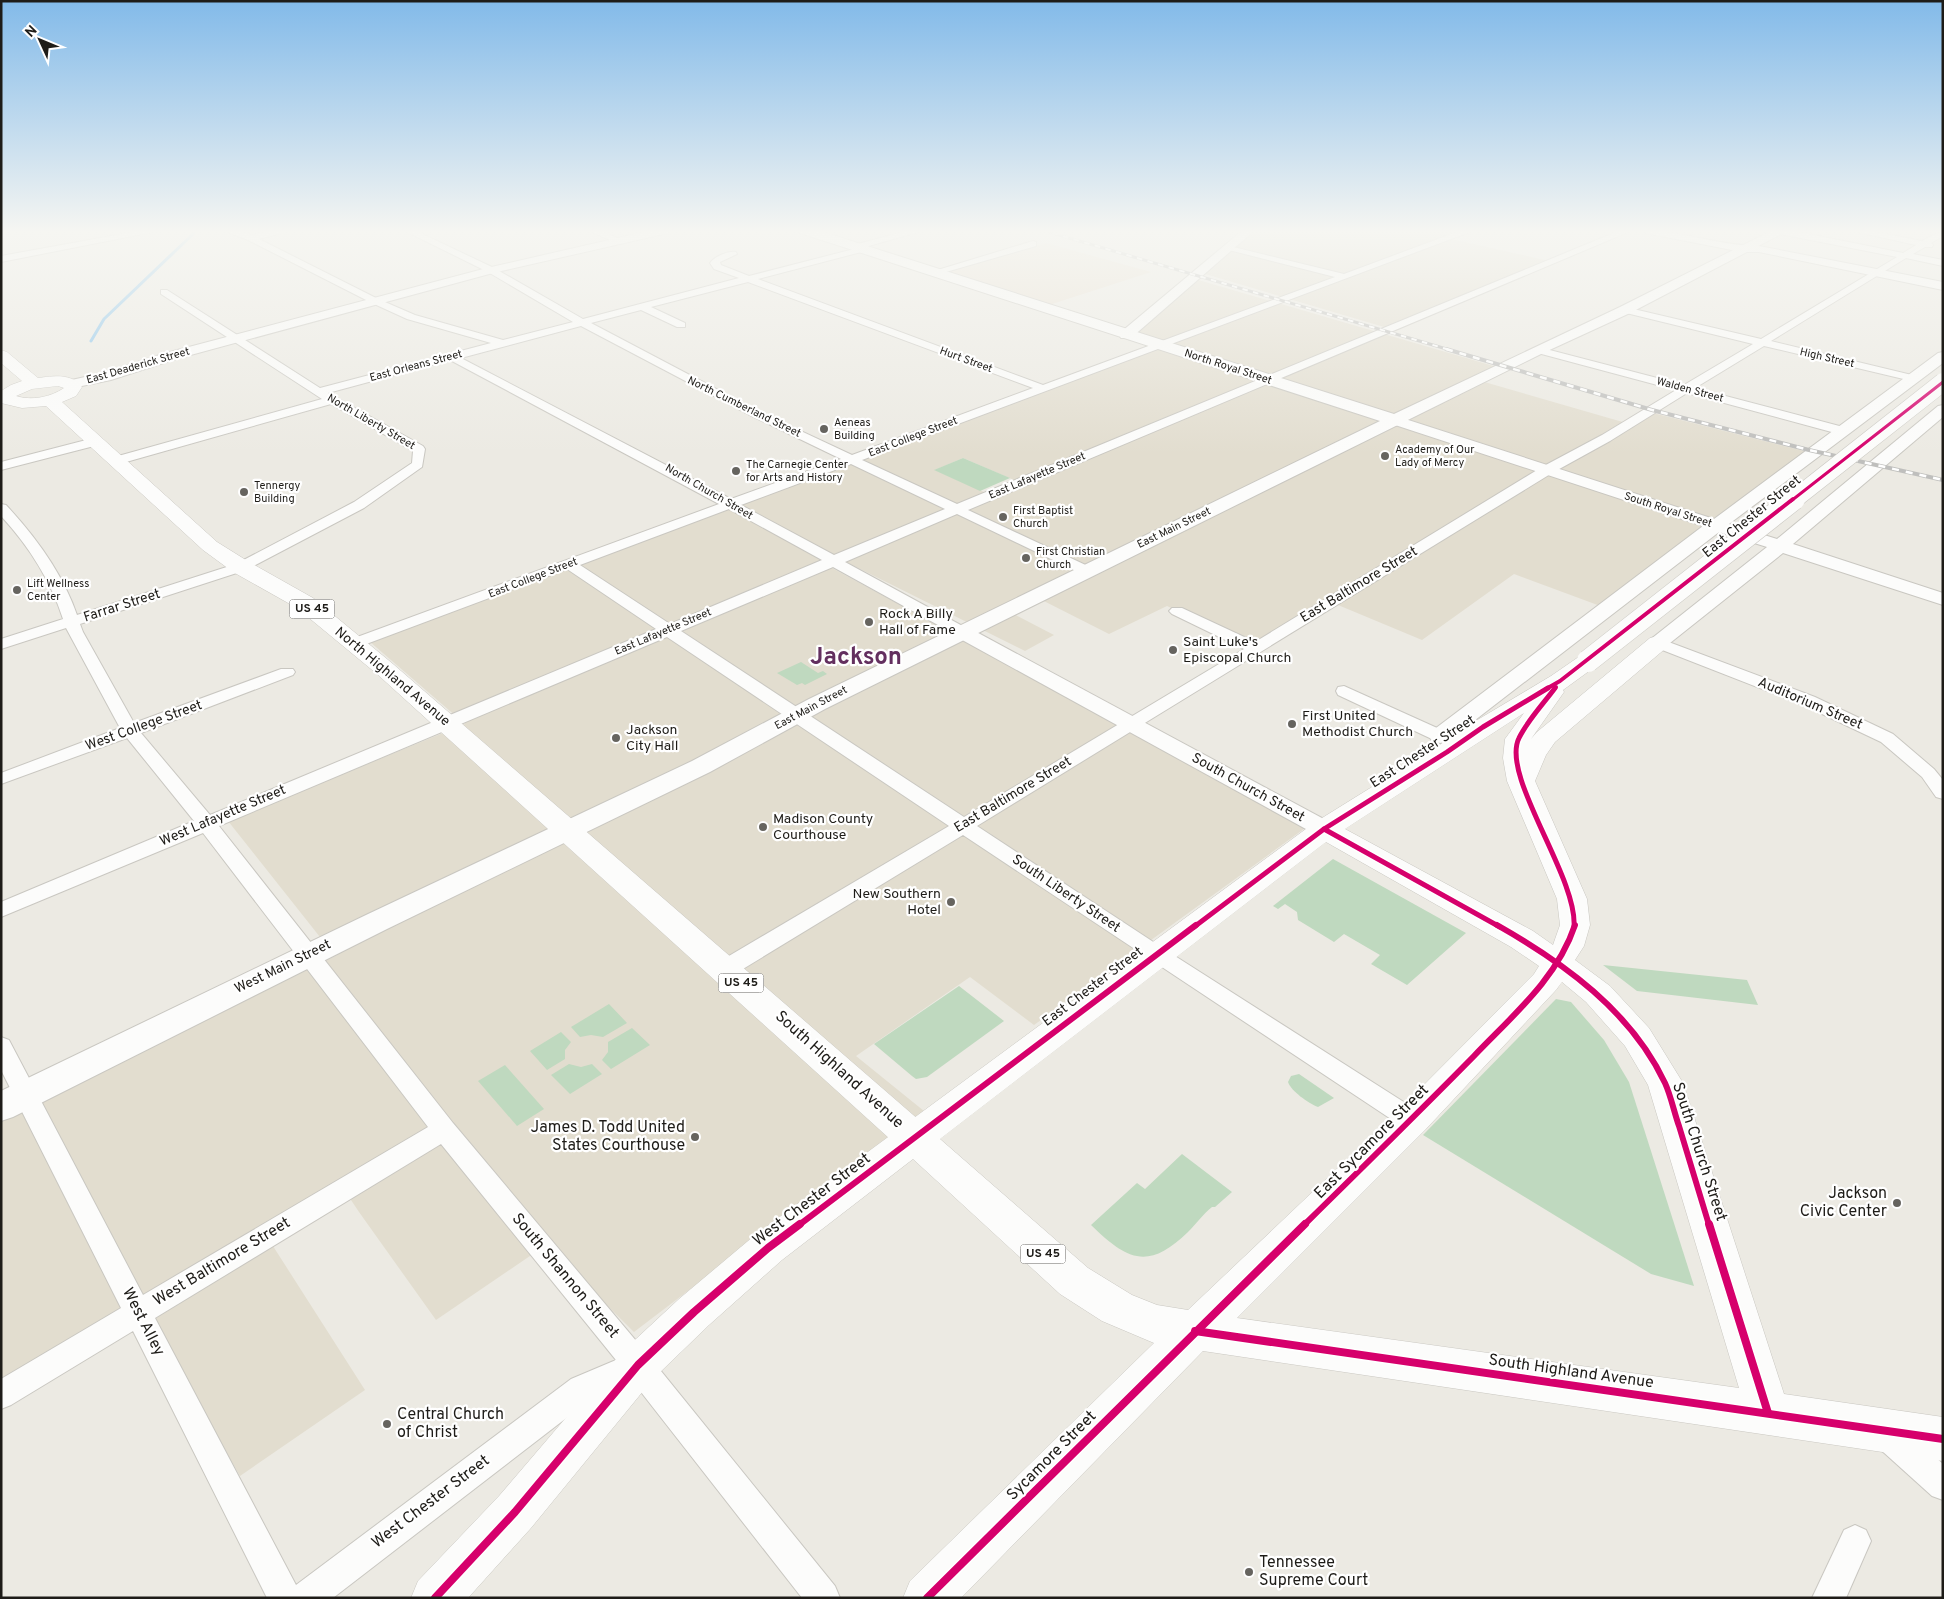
<svg xmlns="http://www.w3.org/2000/svg" width="1944" height="1599" font-family="Overpass,sans-serif">
<style>
.built{fill:#e2ddcf}
.industrial{fill:#e9e0d2}
.green{fill:#bfd9bf}
.lines{fill:none;stroke-linecap:round;stroke-linejoin:round}
.stream{stroke:#8ac4eb;stroke-width:3}
.minor-casing{stroke:#c9c7c1;stroke-width:2}
.tertiary-casing{stroke:#c9c7c1;stroke-width:2}
.secondary-casing{stroke:#c9c7c1;stroke-width:2}
.primary-casing{stroke:#c9c7c1;stroke-width:1}
.trunk-casing{stroke:#c9c7c1;stroke-width:1}
.minor{fill:#fcfcfb;fill-rule:evenodd}
.tertiary{fill:#fcfcfb;fill-rule:evenodd}
.secondary{fill:#fcfcfb;fill-rule:evenodd}
.primary{fill:#fcfcfb;fill-rule:evenodd}
.trunk{fill:#fcfcfb;fill-rule:evenodd}
.rail-far1-casing{stroke:#bfbfbd;stroke-width:3}
.rail-casing{stroke:#bfbfbd;stroke-width:4}
.rail-far1{stroke:#fff;stroke-width:2;stroke-dasharray:5.5;stroke-linecap:butt}
.rail{stroke:#fff;stroke-width:2.5;stroke-dasharray:7;stroke-linecap:butt}
.trunk-bridge-far1-casing{stroke:#c9c7c1;stroke-width:19;stroke-linecap:butt}
.trunk-bridge-casing{stroke:#c9c7c1;stroke-width:23;stroke-linecap:butt}
.trunk-bridge-far1{stroke:#fcfcfb;stroke-width:18}
.trunk-bridge{stroke:#fcfcfb;stroke-width:22}
.cycleway-far4-casing{stroke:#fff;stroke-width:5}
.cycleway-far3-casing{stroke:#fff;stroke-width:6}
.cycleway-far2-casing{stroke:#fff;stroke-width:8}
.cycleway-far1-casing{stroke:#fff;stroke-width:9}
.cycleway-casing{stroke:#fff;stroke-width:11}
.cycleway-far4{stroke:#d6006c;stroke-width:3}
.cycleway-far3{stroke:#d6006c;stroke-width:4}
.cycleway-far2{stroke:#d6006c;stroke-width:5}
.cycleway-far1{stroke:#d6006c;stroke-width:6}
.cycleway{stroke:#d6006c;stroke-width:8}
.poi-dot{fill:#66645f;stroke:#fff;stroke-width:2}
.labels{text-anchor:middle;dominant-baseline:central;stroke-width:4.5;stroke-linejoin:round;paint-order:stroke}
.far-street-label{font-size:11px;fill:#1e1c18;stroke:#fff}
.far-poi-label{font-size:11px;fill:#1e1c18;stroke:#fff;text-anchor:start}
.shield{fill:#fff;stroke:#62605d;stroke-width:1}
.shield-label{font-size:12px;font-weight:bold;fill:#1e1c18}
.street-label{font-size:14px;fill:#1e1c18;stroke:#fff}
.poi-label{font-size:14px;fill:#1e1c18;stroke:#fff;text-anchor:start}
.near-street-label{font-size:16px;fill:#1e1c18;stroke:#fff}
.near-poi-label{font-size:16px;fill:#1e1c18;stroke:#fff;text-anchor:end}
.town-label{font-size:24px;font-weight:bold;fill:#632f5f;stroke:#fff}
</style>
<rect width="100%" height="100%" fill="#eceae3"/>
<g class="built">
<path d="M 1253,230 L 1467,230 L 1447,238 L 1549,261 L 1384,327 L 1202,273 Z"/>
<path d="M 1195,279 L 1497,367 L 1474,379 L 1633,425 L 1653,413 L 1808,452 L 1603,607 L 1514,574 L 1422,640 L 1326,600 L 1251,645 L 1167,606 L 1109,634 L 1030,594 L 1002,608 L 1054,635 L 1025,651 L 844,561 L 1023,484 L 963,458 L 935,470 L 986,493 L 819,561 L 1308,826 L 1034,1025 L 970,977 L 856,1056 L 924,1111 L 634,1332 L 546,1245 L 436,1320 L 359,1212 L 341,1185 L 264,1232 L 365,1390 L 240,1476 L 140,1302 L 1,1385 L 1,1121 L 335,956 L 228,821 L 465,724 L 369,641 L 1166,345 L 1135,334 Z"/>
</g>
<path class="industrial" d="M 1046,243 L 1151,272 L 1049,305 L 944,272 Z"/>
<g class="green">
<path d="M 963,458 L 1010,478 L 980,491 L 934,470 Z"/>
<path d="M 801,662 L 818,673 L 823,671 L 827,674 L 805,685 L 802,683 L 797,685 L 777,673 Z"/>
<path d="M 1333,859 L 1466,933 L 1407,985 L 1371,964 L 1380,955 L 1344,934 L 1334,942 L 1298,920 L 1297,912 L 1285,904 L 1278,909 L 1273,906 Z"/>
<path d="M 1603,965 L 1747,980 L 1758,1005 L 1637,991 Z"/>
<path d="M 959,986 L 1004,1021 L 927,1077 L 916,1079 L 912,1076 L 874,1044 Z"/>
<path d="M 1556,999 L 1571,1002 L 1604,1040 L 1629,1082 L 1694,1286 L 1651,1274 L 1423,1135 Z"/>
<path d="M 609,1004 L 627,1023 L 603,1037 L 591,1035 L 580,1037 L 571,1027 Z"/>
<path d="M 632,1028 L 650,1045 L 611,1069 L 602,1060 L 608,1052 L 608,1042 Z"/>
<path d="M 561,1032 L 571,1042 L 565,1050 L 565,1059 L 547,1070 L 530,1051 Z"/>
<path d="M 569,1064 L 581,1067 L 592,1064 L 602,1074 L 570,1094 L 551,1075 Z"/>
<path d="M 505,1065 L 544,1109 L 517,1126 L 478,1081 Z"/>
<path d="M 1299,1074 L 1334,1098 L 1318,1107 C 1308,1103 1291,1091 1288,1082 L 1291,1076 Z"/>
<path d="M 1182,1154 L 1232,1192 L 1215,1207 L 1212,1207 C 1203,1214 1196,1224 1188,1232 C 1148,1271 1127,1260 1091,1225 L 1137,1183 L 1145,1189 Z"/>
</g>
<g class="lines">
<path class="stream" d="M 91,341 L 104,319 L 194,233"/>
<g class="minor-casing">
<g id="minor">
<path d="M 144,230 L 163,230 L 1,262 L 1,256 Z"/>
<path d="M 222,230 L 235,230 L 251,235 L 276,230 L 293,230 L 259,239 L 378,299 L 415,315 L 503,340 L 573,322 L 488,272 L 403,230 L 414,230 L 494,268 L 583,319 L 739,278 L 714,269 L 710,263 C 715,256 728,251 736,252 L 737,254 L 720,262 L 721,265 L 749,276 L 854,249 L 854,245 L 910,230 L 925,230 L 865,247 L 865,251 L 758,279 L 1043,385 L 1335,277 L 1225,249 L 1225,245 L 1344,274 L 1462,230 L 1475,230 L 862,460 L 957,504 L 1621,230 L 1633,230 L 968,510 L 1092,568 L 1094,571 L 1092,574 L 1082,574 L 957,514 L 845,562 L 968,629 L 970,632 L 968,635 L 956,635 L 833,567 L 681,631 L 964,817 L 1244,649 L 1172,614 L 1169,611 L 1172,608 L 1182,608 L 1255,642 L 1542,467 L 1602,435 L 1676,390 L 1534,352 L 1533,350 L 1534,348 L 1542,348 L 1684,385 L 1753,344 L 1622,312 L 1622,308 L 1625,307 L 1761,339 L 1897,257 L 1780,234 L 1776,230 L 1789,230 L 1903,253 L 1916,245 L 1848,230 L 1866,230 L 1922,241 L 1943,230 L 1943,236 L 1931,243 L 1933,245 L 1932,247 L 1925,247 L 1913,254 L 1943,260 L 1943,266 L 1906,258 L 1771,341 L 1916,376 L 1918,378 L 1916,380 L 1912,381 L 1764,346 L 1695,388 L 1847,428 L 1849,431 L 1847,434 L 1839,434 L 1687,393 L 1610,441 L 1552,473 L 977,826 L 1164,949 L 1421,1113 L 1424,1120 L 1421,1127 L 1412,1130 L 1403,1127 L 963,835 L 733,975 L 725,977 L 717,975 L 714,969 L 717,963 L 949,826 L 667,637 L 219,826 L 453,1123 L 648,1355 L 835,1586 L 840,1598 L 802,1598 L 630,1378 L 628,1383 L 591,1399 L 333,1598 L 267,1598 L 133,1331 L 11,1405 L 1,1409 L 1,1379 L 121,1308 L 1,1070 L 1,1037 L 9,1040 L 143,1295 L 428,1127 L 203,833 L 1,917 L 1,902 L 194,821 L 127,738 L 1,784 L 1,773 L 120,728 L 66,628 L 1,649 L 1,639 L 63,619 C 51,581 28,545 1,516 L 1,504 L 6,505 C 35,536 63,574 77,615 L 236,564 L 354,502 L 412,463 L 413,451 L 331,404 L 119,464 L 111,464 L 109,461 L 111,458 L 322,399 L 161,294 L 161,290 L 167,290 L 320,388 L 491,343 L 407,319 L 372,303 L 248,240 ZM 748,282 L 1033,388 L 852,455 L 758,411 L 591,323 L 641,310 L 677,327 L 685,327 L 685,323 L 651,307 ZM 581,326 L 750,415 L 841,459 L 731,499 L 461,358 ZM 450,360 L 719,504 L 349,640 L 347,643 L 349,646 L 361,646 L 567,569 L 656,629 L 210,815 L 141,733 L 293,675 L 295,672 L 293,669 L 281,669 L 134,723 L 83,632 L 80,624 L 246,570 L 364,508 L 422,467 L 425,449 L 423,446 L 328,393 ZM 851,464 L 945,509 L 834,555 L 741,505 ZM 729,509 L 822,560 L 670,624 L 580,565 ZM 441,1144 L 616,1360 L 571,1379 L 296,1585 L 155,1318 Z"/>
<path d="M 587,230 L 599,230 L 624,241 L 617,243 Z"/>
<path d="M 1033,241 L 1036,242 L 1036,246 L 939,274 L 936,275 L 931,272 Z"/>
<path d="M 94,438 L 98,439 L 100,442 L 98,445 L 1,470 L 1,462 Z"/>
<path d="M 1658,638 L 1815,697 L 1893,734 L 1934,769 L 1943,780 L 1943,799 L 1936,797 L 1922,777 L 1881,742 L 1803,705 L 1652,646 L 1650,643 L 1652,640 Z"/>
<path d="M 1344,686 L 1446,732 L 1449,736 L 1446,740 L 1440,741 L 1434,740 L 1338,695 L 1336,691 L 1338,687 Z"/>
<path d="M 1892,1424 L 1903,1428 L 1943,1464 L 1943,1500 L 1932,1496 L 1881,1450 L 1877,1439 L 1881,1428 Z"/>
<path d="M 1855,1525 L 1866,1530 L 1871,1541 L 1846,1598 L 1812,1598 L 1844,1530 Z"/>
</g>
</g>
<g class="tertiary-casing">
<g id="tertiary">
<path d="M 653,230 L 673,230 L 668,233 L 493,273 L 176,359 L 111,380 L 72,388 L 67,387 L 65,384 L 67,381 L 103,373 L 166,353 L 487,268 Z"/>
<path d="M 1243,230 L 1255,230 L 1131,338 L 1121,338 L 1119,335 L 1121,332 Z"/>
<path d="M 1640,230 C 1680,230 1719,246 1759,246 L 1943,282 L 1943,290 L 1759,252 L 1742,252 L 1645,233 Z"/>
<path d="M 1943,352 L 1943,363 L 1729,524 L 1777,539 L 1938,406 L 1943,405 L 1943,417 L 1793,544 L 1943,593 L 1943,605 L 1783,553 L 1665,647 L 1658,649 L 1651,647 L 1648,643 L 1651,639 L 1767,547 L 1719,532 L 1448,741 L 1440,743 L 1432,741 L 1429,736 L 1432,731 L 1703,526 L 1389,423 L 1386,420 L 1389,417 L 1399,417 L 1714,519 L 1938,353 Z"/>
<path d="M 962,626 L 969,628 L 1333,824 L 1336,829 L 1333,834 L 1324,837 L 1315,834 L 955,636 L 952,632 L 955,628 Z"/>
</g>
</g>
<g class="secondary-casing">
<path id="secondary" d="M 798,230 L 817,230 L 1394,414 L 1620,307 L 1773,230 L 1789,230 L 1630,313 L 1543,353 L 825,709 L 710,772 L 387,929 L 13,1117 L 1,1121 L 1,1091 L 366,915 L 692,761 L 809,699 L 1380,421 L 800,233 Z"/>
</g>
<g class="primary-casing">
<path id="primary" d="M 1,350 L 7,352 L 38,378 C 53,376 72,373 82,387 L 76,396 L 62,402 L 217,542 L 249,562 L 313,598 L 393,664 L 927,1127 L 932,1138 L 927,1149 L 914,1153 L 901,1149 L 377,674 L 297,608 L 233,572 L 203,550 L 46,406 L 22,408 L 1,403 L 1,391 L 11,385 L 22,381 L 1,363 ZM 58,386 L 64,388 C 51,397 32,401 16,396 L 32,389 Z"/>
</g>
<g class="trunk-casing">
<path id="trunk" d="M 1658,636 L 1666,638 L 1670,643 L 1666,648 L 1555,742 L 1546,755 L 1535,781 L 1587,899 L 1590,925 L 1584,946 L 1575,960 L 1610,986 L 1649,1028 L 1683,1083 L 1784,1394 L 1943,1417 L 1943,1461 L 1203,1351 L 961,1598 L 903,1598 L 910,1581 L 1154,1343 L 1102,1321 L 1060,1294 L 913,1159 L 782,1260 L 709,1325 L 653,1379 L 531,1528 L 468,1598 L 411,1598 L 418,1581 L 499,1496 L 623,1351 L 679,1299 L 754,1236 L 1314,823 L 1438,746 L 1474,722 L 1551,676 L 1580,656 L 1588,654 L 1596,656 L 1600,661 L 1596,666 L 1563,690 L 1564,692 L 1531,739 L 1537,732 L 1650,638 ZM 1524,713 L 1505,739 L 1503,758 L 1507,781 L 1557,899 L 1560,925 L 1553,945 L 1533,931 L 1345,829 ZM 1326,842 L 1511,947 L 1539,966 L 1534,974 L 1399,1110 L 1188,1310 L 1157,1305 L 1132,1295 L 1088,1268 L 940,1139 ZM 1562,982 L 1586,1002 L 1625,1046 L 1648,1085 L 1739,1388 L 1237,1318 L 1425,1130 L 1556,990 Z"/>
</g>
<use href="#minor" class="minor"/>
<use href="#tertiary" class="tertiary"/>
<use href="#secondary" class="secondary"/>
<use href="#primary" class="primary"/>
<use href="#trunk" class="trunk"/>
<g class="rail-far1-casing">
<path id="rail-far1" d="M 1042,230 L 1450,350"/>
</g>
<g class="rail-casing">
<path id="rail" d="M 1446,349 L 1652,410 L 1809,450 L 1943,480"/>
</g>
<use href="#rail-far1" class="rail-far1"/>
<use href="#rail" class="rail"/>
<g class="trunk-bridge-far1-casing">
<path id="trunk-bridge-far1" d="M 1792,501 L 1943,382"/>
</g>
<g class="trunk-bridge-casing">
<path id="trunk-bridge" d="M 1588,661 L 1794,499"/>
</g>
<use href="#trunk-bridge-far1" class="trunk-bridge-far1"/>
<use href="#trunk-bridge" class="trunk-bridge"/>
<g class="cycleway-far4-casing">
<path id="cycleway-far4" d="M 1791,501 L 1943,382"/>
</g>
<g class="cycleway-far3-casing">
<g id="cycleway-far3">
<path d="M 1546,689 L 1560,681 L 1793,499"/>
<path d="M 1554,689 L 1556,687"/>
</g>
</g>
<g class="cycleway-far2-casing">
<g id="cycleway-far2">
<path d="M 1555,688 C 1544,703 1527,721 1519,738 C 1500,776 1578,877 1574,927"/>
<path d="M 1324,829 L 1500,927"/>
<path d="M 1194,927 L 1324,829 L 1447,752 L 1483,727 L 1548,688"/>
</g>
</g>
<g class="cycleway-far1-casing">
<g id="cycleway-far1">
<path d="M 1497,925 C 1564,963 1631,1011 1665,1083 C 1671,1096 1674,1112 1679,1126 C 1689,1159 1699,1192 1709,1225"/>
<path d="M 799,1225 L 1196,925"/>
<path d="M 1304,1225 C 1361,1169 1418,1113 1474,1056 C 1512,1016 1557,979 1575,925"/>
</g>
</g>
<g class="cycleway-casing">
<g id="cycleway">
<path d="M 1709,1224 L 1768,1413"/>
<path d="M 1195,1331 L 1943,1439"/>
<path d="M 435,1598 L 515,1512 L 638,1365 L 694,1312 L 768,1248 L 800,1224"/>
<path d="M 927,1598 L 1305,1224"/>
</g>
</g>
<use href="#cycleway-far4" class="cycleway-far4"/>
<use href="#cycleway-far3" class="cycleway-far3"/>
<use href="#cycleway-far2" class="cycleway-far2"/>
<use href="#cycleway-far1" class="cycleway-far1"/>
<use href="#cycleway" class="cycleway"/>
</g>
<linearGradient id="sky" x2="0" y2="1"><stop stop-color="#82bae9"/><stop offset="0.51" stop-color="#f6f6f2"/><stop offset="1" stop-color="#f6f6f2" stop-opacity="0"/></linearGradient>
<rect width="1944" height="454" fill="url(#sky)"/>
<g class="poi-dot">
<circle cx="824" cy="429" r="5"/>
<circle cx="1385" cy="456" r="5"/>
<circle cx="736" cy="471" r="5"/>
<circle cx="244" cy="492" r="5"/>
<circle cx="1003" cy="517" r="5"/>
<circle cx="1026" cy="558" r="5"/>
<circle cx="17" cy="590" r="5"/>
<circle cx="869" cy="622" r="5"/>
<circle cx="1173" cy="650" r="5"/>
<circle cx="1292" cy="724" r="5"/>
<circle cx="616" cy="738" r="5"/>
<circle cx="763" cy="827" r="5"/>
<circle cx="951" cy="902" r="5"/>
<circle cx="695" cy="1137" r="5"/>
<circle cx="1897" cy="1203" r="5"/>
<circle cx="387" cy="1424" r="5"/>
<circle cx="1249" cy="1572" r="5"/>
</g>
<g class="labels">
<g class="far-street-label">
<text transform="translate(1827 358) rotate(13)">High Street</text>
<text transform="translate(966 360) rotate(20)">Hurt Street</text>
<text transform="translate(138 366) rotate(-16)">East Deaderick Street</text>
<text transform="translate(416 366) rotate(-15)">East Orleans Street</text>
<text transform="translate(1228 367) rotate(18)">North Royal Street</text>
<text transform="translate(1690 390) rotate(15)">Walden Street</text>
<text transform="translate(744 407) rotate(26)">North Cumberland Street</text>
<text transform="translate(371 422) rotate(30)">North Liberty Street</text>
<text transform="translate(913 437) rotate(-21)">East College Street</text>
<text transform="translate(1037 476) rotate(-23)">East Lafayette Street</text>
<text transform="translate(709 492) rotate(30)">North Church Street</text>
<text transform="translate(1668 510) rotate(18)">South Royal Street</text>
<text transform="translate(1174 528) rotate(-26)">East Main Street</text>
<text transform="translate(533 578) rotate(-21)">East College Street</text>
<text transform="translate(663 632) rotate(-23)">East Lafayette Street</text>
<text transform="translate(811 708) rotate(-28)">East Main Street</text>
</g>
<g class="far-poi-label">
<text x="834" y="423">Aeneas<tspan x="834" dy="13">Building</tspan></text>
<text x="1395" y="450">Academy of Our<tspan x="1395" dy="13">Lady of Mercy</tspan></text>
<text x="746" y="465">The Carnegie Center<tspan x="746" dy="13">for Arts and History</tspan></text>
<text x="254" y="486">Tennergy<tspan x="254" dy="13">Building</tspan></text>
<text x="1013" y="511">First Baptist<tspan x="1013" dy="13">Church</tspan></text>
<text x="1036" y="552">First Christian<tspan x="1036" dy="13">Church</tspan></text>
<text x="27" y="584">Lift Wellness<tspan x="27" dy="13">Center</tspan></text>
</g>
<g class="shield">
<rect x="289.5" y="599.5" width="45" height="19" rx="4"/>
<rect x="718.5" y="973.5" width="45" height="19" rx="4"/>
<rect x="1020.5" y="1244.5" width="45" height="19" rx="4"/>
</g>
<g class="shield-label">
<text x="312" y="609">US 45</text>
<text x="741" y="983">US 45</text>
<text x="1043" y="1254">US 45</text>
</g>
<g class="street-label">
<text transform="translate(1752 517) rotate(-39)">East Chester Street</text>
<text transform="translate(1359 585) rotate(-31)">East Baltimore Street</text>
<text transform="translate(122 606) rotate(-18)">Farrar Street</text>
<text transform="translate(392 677) rotate(40)">North Highland Avenue</text>
<text transform="translate(1810 704) rotate(23)">Auditorium Street</text>
<text transform="translate(144 726) rotate(-20)">West College Street</text>
<text transform="translate(1423 752) rotate(-33)">East Chester Street</text>
<text transform="translate(1248 788) rotate(29)">South Church Street</text>
<text transform="translate(1013 795) rotate(-31)">East Baltimore Street</text>
<text transform="translate(223 816) rotate(-23)">West Lafayette Street</text>
<text transform="translate(1066 894) rotate(34)">South Liberty Street</text>
<text transform="translate(283 967) rotate(-26)">West Main Street</text>
<text transform="translate(1093 987) rotate(-37)">East Chester Street</text>
</g>
<g class="poi-label">
<text x="879" y="614">Rock A Billy<tspan x="879" dy="16">Hall of Fame</tspan></text>
<text x="1183" y="642">Saint Luke's<tspan x="1183" dy="16">Episcopal Church</tspan></text>
<text x="1302" y="716">First United<tspan x="1302" dy="16">Methodist Church</tspan></text>
<text x="626" y="730">Jackson<tspan x="626" dy="16">City Hall</tspan></text>
<text x="773" y="819">Madison County<tspan x="773" dy="16">Courthouse</tspan></text>
<text x="941" y="894" text-anchor="end">New Southern<tspan x="941" dy="16">Hotel</tspan></text>
</g>
<g class="near-street-label">
<text transform="translate(839 1070) rotate(42)">South Highland Avenue</text>
<text transform="translate(1372 1142) rotate(-45)">East Sycamore Street</text>
<text transform="translate(1699 1152) rotate(72)">South Church Street</text>
<text transform="translate(812 1200) rotate(-37)">West Chester Street</text>
<text transform="translate(222 1262) rotate(-31)">West Baltimore Street</text>
<text transform="translate(565 1276) rotate(50)">South Shannon Street</text>
<text transform="translate(143 1322) rotate(63)">West Alley</text>
<text transform="translate(1571 1372) rotate(8)">South Highland Avenue</text>
<text transform="translate(1052 1456) rotate(-45)">Sycamore Street</text>
<text transform="translate(431 1502) rotate(-37)">West Chester Street</text>
</g>
<g class="near-poi-label">
<text x="685" y="1128">James D. Todd United<tspan x="685" dy="18">States Courthouse</tspan></text>
<text x="1887" y="1194">Jackson<tspan x="1887" dy="18">Civic Center</tspan></text>
<text x="397" y="1415" text-anchor="start">Central Church<tspan x="397" dy="18">of Christ</tspan></text>
<text x="1259" y="1563" text-anchor="start">Tennessee<tspan x="1259" dy="18">Supreme Court</tspan></text>
</g>
<g class="town-label">
<text x="856" y="658">Jackson</text>
</g>
</g>
<rect width="1944" height="1599" fill="none" stroke="#1e1c18" stroke-width="5"/>
<g transform="translate(40 40) rotate(314)" stroke="#ffffff" stroke-width="4" paint-order="stroke">
<path d="M0-4L9 19L0 12L-9 19Z" fill="#1e1c18"/>
<text y="-8" font-size="14" font-weight="bold" text-anchor="middle" fill="#1e1c18">N</text>
</g>
</svg>
